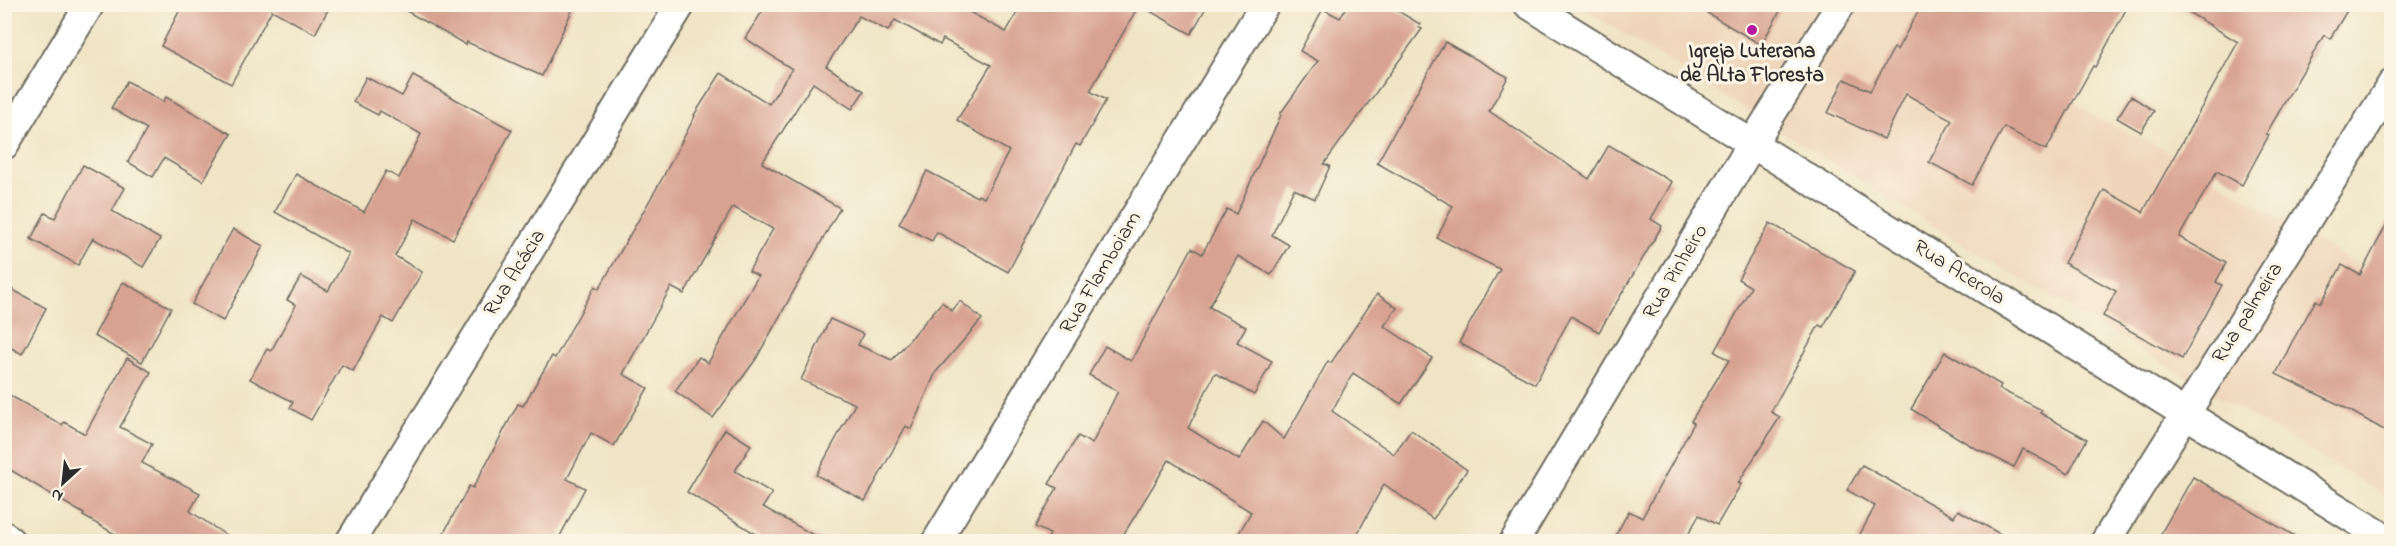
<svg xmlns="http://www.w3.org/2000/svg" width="2396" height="546" font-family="'Indie Flower',sans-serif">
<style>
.built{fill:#efd6bb}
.building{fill:#d8a292}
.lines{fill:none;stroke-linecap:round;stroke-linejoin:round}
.minor-casing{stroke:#706c61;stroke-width:32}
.minor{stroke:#fff;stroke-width:28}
.poi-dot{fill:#b5179e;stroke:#fcf5e5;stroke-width:2}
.labels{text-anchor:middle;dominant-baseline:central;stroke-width:6;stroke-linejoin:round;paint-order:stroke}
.poi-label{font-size:21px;font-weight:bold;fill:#2b2b2b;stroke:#fcf5e5}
.street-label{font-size:21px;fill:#2b2b2b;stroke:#fcf5e5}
</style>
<rect width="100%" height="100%" fill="#fcf5e5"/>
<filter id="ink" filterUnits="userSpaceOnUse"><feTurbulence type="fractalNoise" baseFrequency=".0167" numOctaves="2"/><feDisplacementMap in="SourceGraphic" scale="12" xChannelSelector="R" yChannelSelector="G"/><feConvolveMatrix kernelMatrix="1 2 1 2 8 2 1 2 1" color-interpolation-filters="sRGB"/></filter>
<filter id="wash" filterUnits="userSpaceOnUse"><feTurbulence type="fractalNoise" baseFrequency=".008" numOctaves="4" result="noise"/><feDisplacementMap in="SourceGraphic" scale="24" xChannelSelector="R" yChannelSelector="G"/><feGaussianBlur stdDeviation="1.35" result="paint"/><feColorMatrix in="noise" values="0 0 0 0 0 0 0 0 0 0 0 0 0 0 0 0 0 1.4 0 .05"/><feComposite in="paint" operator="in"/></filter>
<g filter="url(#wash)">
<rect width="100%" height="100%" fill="#efe4c5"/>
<path class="built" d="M 1577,5 L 1936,5 L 2100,120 L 2159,146 L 2391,285 L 2391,499 L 1968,247 Z"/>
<g id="blocks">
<g class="building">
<path d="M 183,4 L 331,4 L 315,34 L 272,10 L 231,84 L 161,46 Z"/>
<path d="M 394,4 L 575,4 L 542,76 L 467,42 L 466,45 Z"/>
<path d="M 767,4 L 955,4 L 1006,32 L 1022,4 L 1208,4 L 1191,34 L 1139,5 L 1090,91 L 1106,100 L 1080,146 L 1076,144 L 1008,272 L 937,232 L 932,241 L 899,224 L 927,171 L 977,197 L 978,195 L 984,198 L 1009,151 L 957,120 L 991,65 L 943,39 L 940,45 L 895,20 L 888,31 L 859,16 L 826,66 L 864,91 L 852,109 L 813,83 L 762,163 L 840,208 L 756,359 L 713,418 L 675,391 L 699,357 L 708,363 L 758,276 L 749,271 L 773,229 L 733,207 L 684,294 L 671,287 L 623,374 L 648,388 L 614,446 L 591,433 L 567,479 L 585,488 L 557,542 L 439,542 L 469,486 L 473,488 L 518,404 L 523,406 L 552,356 L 555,358 L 595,286 L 599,289 L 663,177 L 695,116 L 694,115 L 721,73 L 769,104 L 792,69 L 745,38 Z"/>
<path d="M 1348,4 L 1386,4 L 1420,24 L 1418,27 L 1422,29 L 1324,164 L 1330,166 L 1315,199 L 1294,189 L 1272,235 L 1289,245 L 1271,275 L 1238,256 L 1209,307 L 1246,327 L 1237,342 L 1272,361 L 1254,395 L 1215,373 L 1188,428 L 1239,460 L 1263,421 L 1284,439 L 1328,361 L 1331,363 L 1377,294 L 1397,308 L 1384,326 L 1432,358 L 1401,404 L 1353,373 L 1332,411 L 1394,454 L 1411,430 L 1467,470 L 1433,519 L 1384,484 L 1353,542 L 1234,542 L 1251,512 L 1169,460 L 1119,542 L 1046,542 L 1050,534 L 1035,527 L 1057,488 L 1049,484 L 1078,436 L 1092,444 L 1118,391 L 1089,375 L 1105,346 L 1131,361 L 1192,248 L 1202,254 L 1227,209 L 1236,214 L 1281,115 L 1280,114 L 1318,61 L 1300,51 L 1323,9 L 1340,18 Z"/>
<path d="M 1692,4 L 1784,4 L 1761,45 Z"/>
<path d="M 1922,4 L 2129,4 L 2095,67 L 2093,66 L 2046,150 L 2004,127 L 1972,185 L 1929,162 L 1952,120 L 1906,94 L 1884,139 L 1828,113 L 1844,79 L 1870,91 L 1894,48 L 1897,50 Z"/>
<path d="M 2175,4 L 2351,4 L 2330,39 L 2324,35 L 2266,134 L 2269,135 L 2242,185 L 2217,171 L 2179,237 L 2226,263 L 2216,282 L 2222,285 L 2182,359 L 2103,316 L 2116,291 L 2064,263 L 2104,190 L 2143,212 L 2238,42 Z"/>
<path d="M 1445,42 L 1508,77 L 1489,111 L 1589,179 L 1609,145 L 1672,182 L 1651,219 L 1662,226 L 1599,332 L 1571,316 L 1535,384 L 1459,343 L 1500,269 L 1437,238 L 1453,206 L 1377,163 Z"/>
<path d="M 413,76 L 512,130 L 453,239 L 415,219 L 395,256 L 422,272 L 393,323 L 383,317 L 353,371 L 342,365 L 311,420 L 290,408 L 293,402 L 250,379 L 267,349 L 271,351 L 296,305 L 287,300 L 301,276 L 328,291 L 349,254 L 275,212 L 296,174 L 364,212 L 386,171 L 399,178 L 421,134 L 380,111 L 378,115 L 353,102 L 366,77 L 402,96 Z"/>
<path d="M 127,81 L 163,102 L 166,97 L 231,134 L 203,181 L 164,158 L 153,177 L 128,162 L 147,129 L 111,108 Z"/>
<path d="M 2131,96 L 2154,111 L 2141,132 L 2117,118 Z"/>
<path d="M 83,165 L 125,188 L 112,211 L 160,239 L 143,267 L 93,238 L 78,265 L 31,239 L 45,213 L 55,218 Z"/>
<path d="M 2391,216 L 2391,434 L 2340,405 L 2276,374 L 2292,342 L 2316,300 L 2321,303 L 2342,265 L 2360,275 Z"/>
<path d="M 1770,223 L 1855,271 L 1823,327 L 1819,325 L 1771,412 L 1780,417 L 1738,483 L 1741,484 L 1717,525 L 1699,515 L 1684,542 L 1612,542 L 1629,511 L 1642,518 L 1694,423 L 1691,421 L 1729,360 L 1715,352 L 1751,287 L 1738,279 Z"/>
<path d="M 233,229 L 263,246 L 223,321 L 192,304 Z"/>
<path d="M 123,282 L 171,308 L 142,362 L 94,336 Z"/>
<path d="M 4,285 L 46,308 L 22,354 L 4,344 Z"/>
<path d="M 960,301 L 982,319 L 936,372 L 911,429 L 906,426 L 865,501 L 816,475 L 855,404 L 801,380 L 830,319 L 863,334 L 858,345 L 892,360 L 942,302 L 952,311 Z"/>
<path d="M 1945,352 L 2001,385 L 1999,389 L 2042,410 L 2040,413 L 2087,439 L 2068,474 L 2023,449 L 2014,467 L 1973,447 L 1911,409 Z"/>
<path d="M 127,358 L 151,372 L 120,427 L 152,444 L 142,463 L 200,493 L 190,511 L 236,542 L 129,542 L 83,516 L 84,514 L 4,466 L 4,392 L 62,425 L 64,422 L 85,434 Z"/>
<path d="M 725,429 L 751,445 L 735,471 L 772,493 L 763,507 L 826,542 L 769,542 L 687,492 Z"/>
<path d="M 1862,465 L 1954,517 L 1958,510 L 2014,542 L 1856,542 L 1875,506 L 1847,490 Z"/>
<path d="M 2193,477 L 2305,542 L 2156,542 Z"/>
</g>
</g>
</g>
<g filter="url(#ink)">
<use href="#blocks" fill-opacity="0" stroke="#706c61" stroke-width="1.5"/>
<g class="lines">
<g class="minor-casing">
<g id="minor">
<path d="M 1528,4 L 2391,542"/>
<path d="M 4,145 L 90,4"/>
<path d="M 4,536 L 11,542"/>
<path d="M 350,542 L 681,4"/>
<path d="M 936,542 L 1265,4"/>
<path d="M 1514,542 L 1752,144 L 1841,4"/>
<path d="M 2105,542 L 2392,84"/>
</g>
</g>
<use href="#minor" class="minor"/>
</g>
</g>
<circle class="poi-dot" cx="1752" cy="30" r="6"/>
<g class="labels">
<g class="poi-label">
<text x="1752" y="52">Igreja Luterana<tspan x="1752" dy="24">de ALta Floresta</tspan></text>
</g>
<g class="street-label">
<text transform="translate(1676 272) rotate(-59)">Rua Pinheiro</text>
<text transform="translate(515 273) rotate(-58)">Rua Acácia</text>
<text transform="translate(1101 273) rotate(-59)">Rua Flamboiam</text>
<text transform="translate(1959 273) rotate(32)">Rua Acerola</text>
<text transform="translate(2248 313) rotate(-58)">Rua palmeira</text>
</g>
</g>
<rect width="2396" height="546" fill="none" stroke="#fcf5e5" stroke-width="24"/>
<g transform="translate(63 483) rotate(207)" stroke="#fcf5e5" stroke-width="4.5" paint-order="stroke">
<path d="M0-4.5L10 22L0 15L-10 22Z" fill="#2b2b2b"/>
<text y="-9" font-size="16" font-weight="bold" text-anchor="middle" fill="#2b2b2b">N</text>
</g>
</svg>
